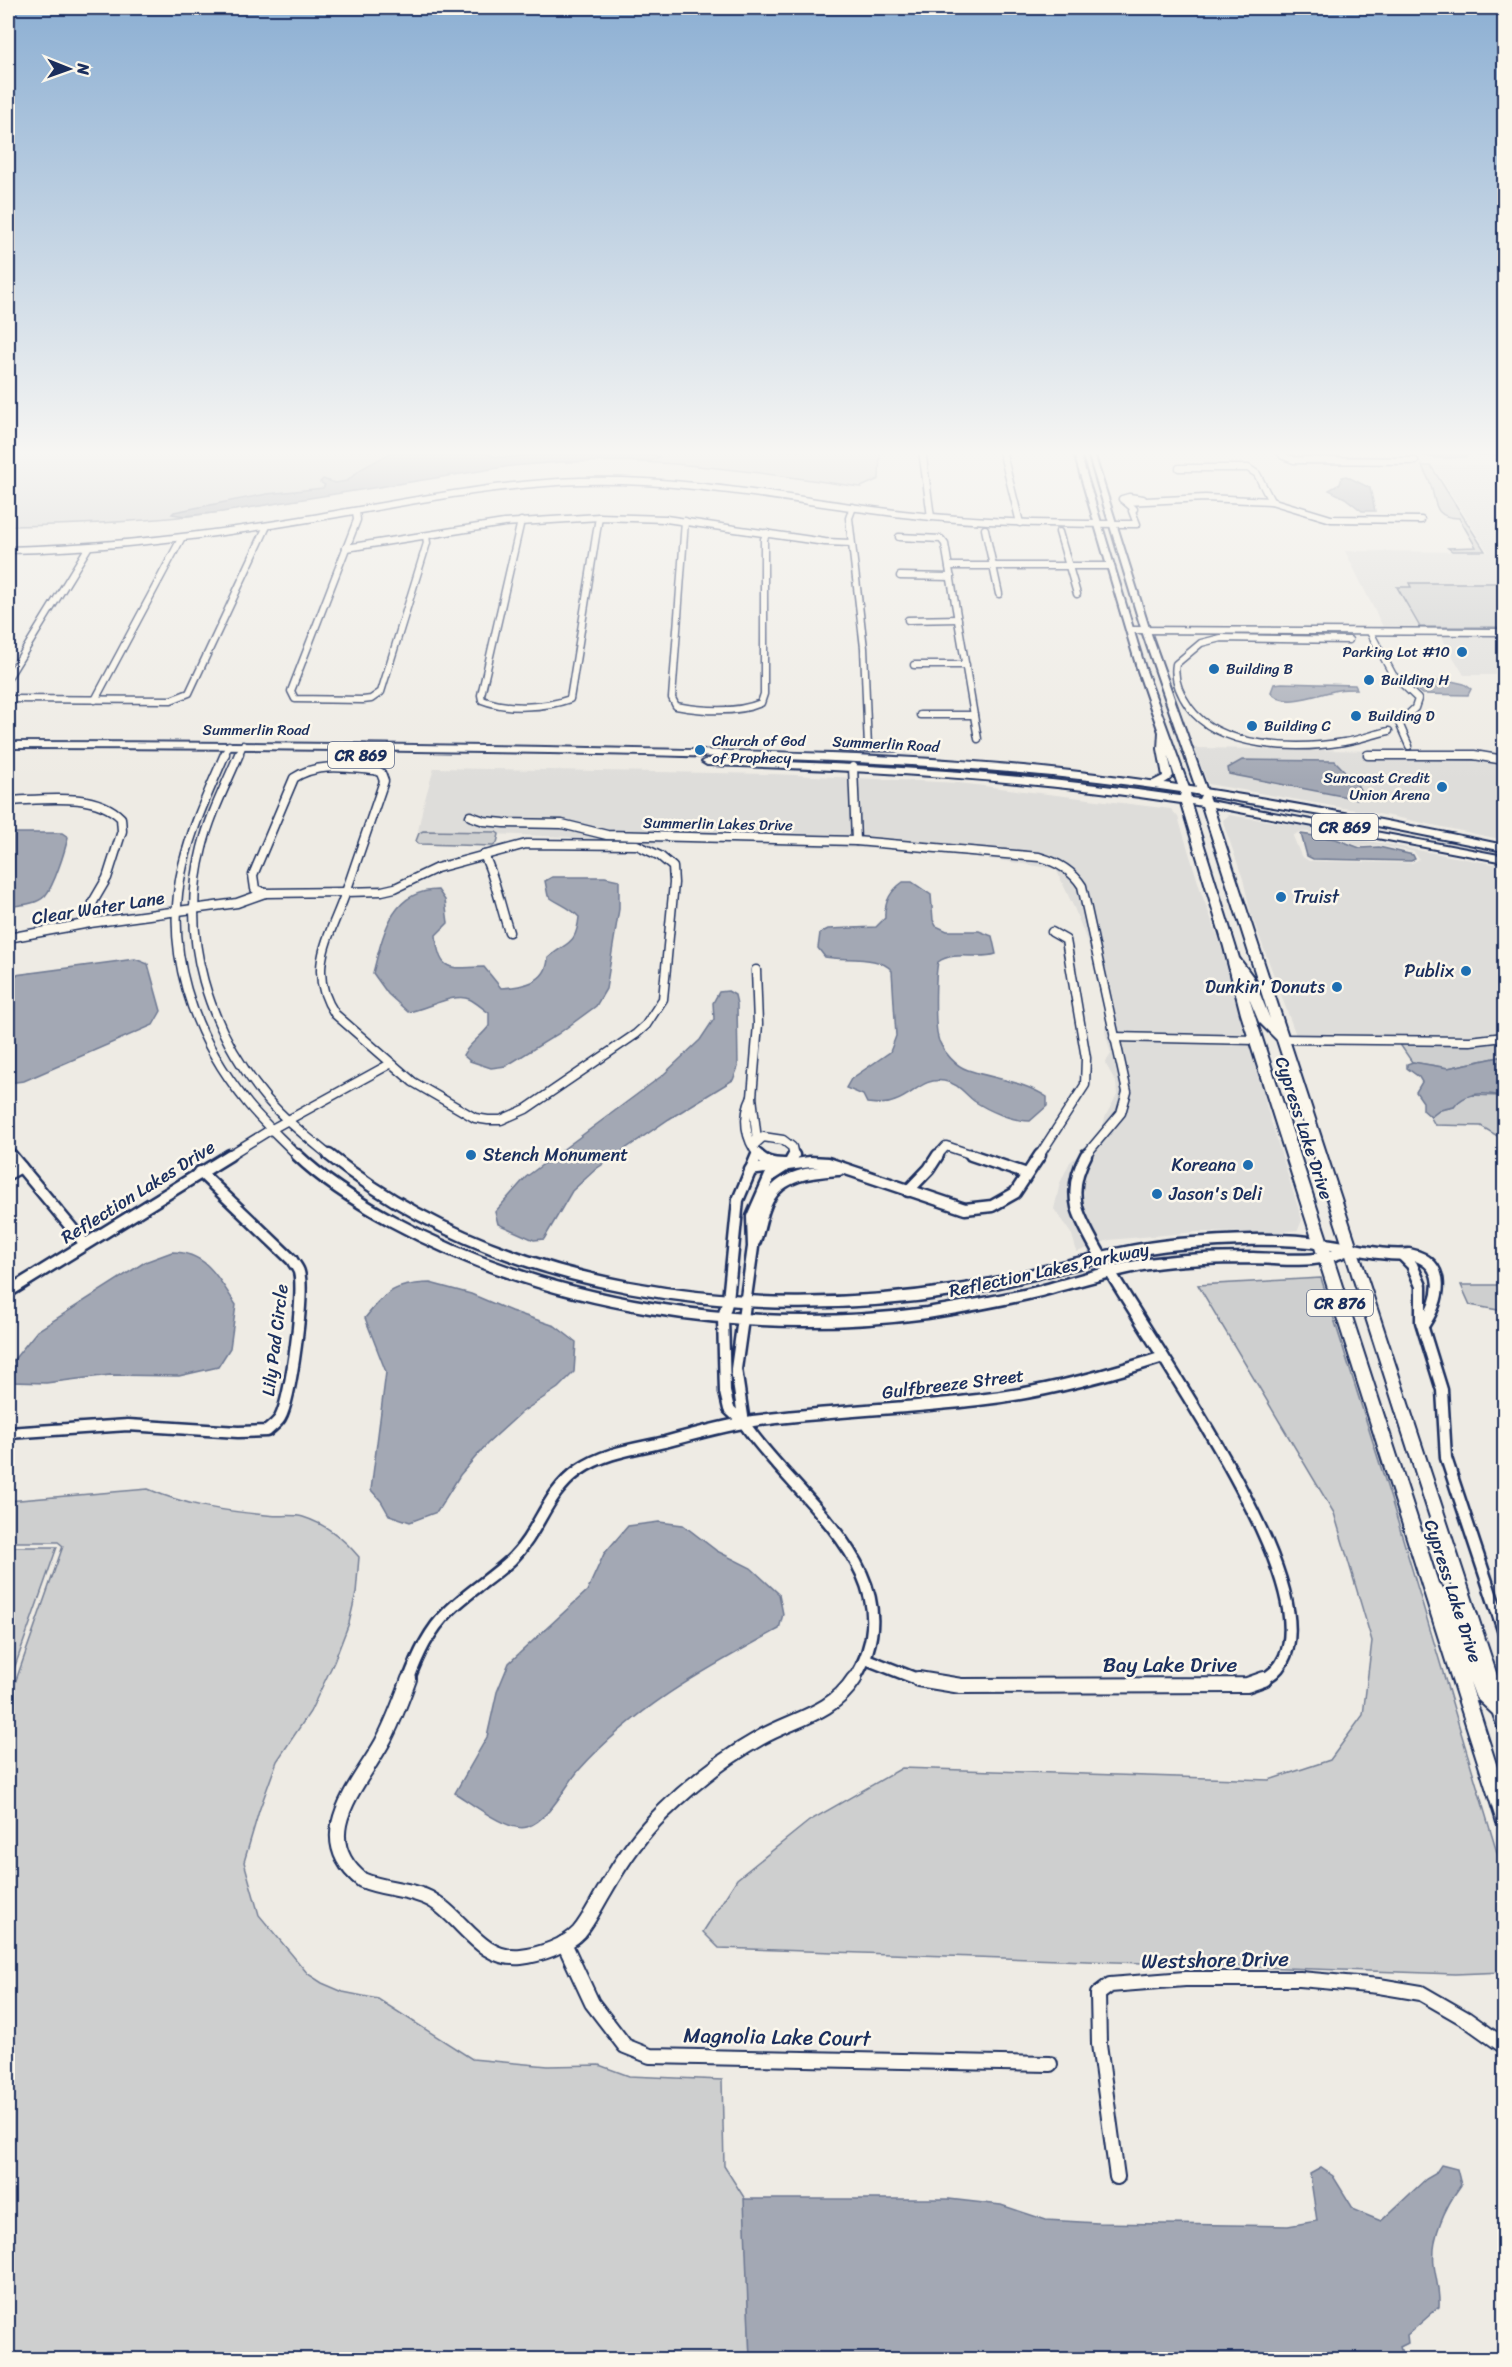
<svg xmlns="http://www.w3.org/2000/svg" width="1512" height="2367" font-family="Sriracha,sans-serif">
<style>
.built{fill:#deddda;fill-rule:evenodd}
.green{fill:#cecfcf;stroke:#747f96;stroke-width:1.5}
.water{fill:#a3a8b4;stroke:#6d7892;stroke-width:1.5}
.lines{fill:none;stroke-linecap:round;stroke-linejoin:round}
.minor-far3-casing{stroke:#1b2f5e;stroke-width:9}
.minor-far2-casing{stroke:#1b2f5e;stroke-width:11}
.minor-far1-casing{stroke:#1b2f5e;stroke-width:15}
.minor-casing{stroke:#1b2f5e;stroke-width:18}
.secondary-casing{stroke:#1b2f5e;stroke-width:4}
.primary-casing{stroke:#1b2f5e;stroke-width:4}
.minor-far3{stroke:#fbf7ec;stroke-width:6}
.minor-far2{stroke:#fbf7ec;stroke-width:8}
.minor-far1{stroke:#fbf7ec;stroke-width:10}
.minor{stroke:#fbf7ec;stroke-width:14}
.secondary{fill:#fbf7ec;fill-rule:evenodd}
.primary{fill:#fbf7ec;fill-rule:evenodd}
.poi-dot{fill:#1f6fb2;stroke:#fbf7ec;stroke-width:2}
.labels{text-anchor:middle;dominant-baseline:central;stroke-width:5;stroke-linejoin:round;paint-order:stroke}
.far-poi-label{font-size:15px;fill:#1b2f5e;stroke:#fbf7ec;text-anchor:start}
.far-street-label{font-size:15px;fill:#1b2f5e;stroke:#fbf7ec}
.shield{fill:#fbf7ec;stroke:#5e6b89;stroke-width:1.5}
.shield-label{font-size:16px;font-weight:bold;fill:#1b2f5e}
.poi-label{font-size:18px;fill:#1b2f5e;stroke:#fbf7ec;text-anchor:start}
.street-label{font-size:18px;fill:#1b2f5e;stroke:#fbf7ec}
.near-street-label{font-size:21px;fill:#1b2f5e;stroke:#fbf7ec}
</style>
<rect width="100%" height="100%" fill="#eeebe4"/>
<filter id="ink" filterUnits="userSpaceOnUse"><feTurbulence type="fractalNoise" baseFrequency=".0167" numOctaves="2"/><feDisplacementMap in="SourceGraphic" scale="12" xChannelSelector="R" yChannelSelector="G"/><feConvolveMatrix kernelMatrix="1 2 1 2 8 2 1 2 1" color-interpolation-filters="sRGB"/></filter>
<g filter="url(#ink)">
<g class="built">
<path d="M 1433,465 L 1504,465 L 1504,675 L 1464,675 L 1440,635 L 1156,634 L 1153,627 L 1383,627 L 1345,551 L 1488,552 Z"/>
<path d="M 1194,748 L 1504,753 L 1504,840 L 1395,817 L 1208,784 Z"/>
<path d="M 434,768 L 774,774 L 959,783 L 1171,809 L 1178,817 L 1202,895 L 1230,968 L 1240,1013 L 1259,1069 L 1266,1105 L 1302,1220 L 1298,1230 L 1266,1233 L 1197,1232 L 1109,1240 L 1077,1252 L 1072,1235 L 1054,1209 L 1060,1183 L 1070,1162 L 1099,1138 L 1106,1115 L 1117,1095 L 1116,1082 L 1105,1063 L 1111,1054 L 1105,1031 L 1110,1014 L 1097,967 L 1075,910 L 1056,869 L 985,858 L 882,849 L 687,843 L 578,846 L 570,837 L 418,831 L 423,806 Z"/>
<path d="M 1229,815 L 1308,827 L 1368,841 L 1504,866 L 1504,1039 L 1500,1041 L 1297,1038 L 1251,914 L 1243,879 L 1224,825 L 1223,820 ZM 1309,832 L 1337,837 L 1359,846 L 1379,845 L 1414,852 L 1419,859 L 1412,863 L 1309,861 L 1301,856 L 1293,836 L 1299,832 Z"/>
</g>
<g class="green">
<path d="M 8,450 L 880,450 L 879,479 L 861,487 C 761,473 662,457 560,462 C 445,467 333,496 220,512 C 149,522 78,525 8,526 Z"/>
<path d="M 1422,466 L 1431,466 L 1485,551 L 1452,551 L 1448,548 L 1476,547 L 1459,518 C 1432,518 1437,502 1430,483 C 1428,477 1424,471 1422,466 Z"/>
<path d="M 1409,583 L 1499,583 L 1504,591 L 1504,627 L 1420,627 L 1397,587 L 1411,587 Z"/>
<path d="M 423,831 L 496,832 L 499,834 L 497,843 L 493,846 L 419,844 L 416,841 L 419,833 Z"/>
<path d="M 1504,1039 L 1504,1056 L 1448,1068 L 1412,1062 L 1397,1040 Z"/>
<path d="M 1469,1095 L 1501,1096 L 1504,1107 L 1504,1140 L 1481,1126 L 1435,1125 L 1430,1116 L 1440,1110 L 1454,1107 L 1461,1097 Z"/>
<path d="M 1321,1278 L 1391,1499 L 1504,1876 L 1504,1972 L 1455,1974 L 719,1948 L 703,1932 L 737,1879 L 809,1821 L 902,1768 L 1269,1780 L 1330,1760 L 1363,1715 L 1372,1641 L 1334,1513 L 1198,1285 Z"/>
<path d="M 1461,1285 L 1504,1285 L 1504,1311 L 1470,1305 Z"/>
<path d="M 148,1489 C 187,1506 225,1511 266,1515 C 278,1517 292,1514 303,1517 C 326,1524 344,1539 359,1557 L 356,1593 L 349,1623 L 334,1662 L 310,1712 L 277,1761 L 259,1811 L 244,1862 L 259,1915 L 308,1974 L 322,1983 L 343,1992 L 378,1999 L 472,2059 L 548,2066 L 599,2065 L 629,2076 L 722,2080 L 724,2166 L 745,2199 L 750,2359 L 8,2359 L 8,1703 L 63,1546 L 58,1542 L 8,1542 L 8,1501 Z"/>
<path d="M 8,1547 L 57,1547 L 8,1686 Z"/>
</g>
<g class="water">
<path d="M 396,450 L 483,450 L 483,452 C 501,463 527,455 547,451 C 570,448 639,446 659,457 L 651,461 L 561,462 L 511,466 L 222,512 L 185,516 L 172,514 L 174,512 L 267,494 L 323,488 L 325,485 L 320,482 L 323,479 L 335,483 L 347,481 L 361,469 Z"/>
<path d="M 1416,450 L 1466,450 L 1468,455 L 1465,457 C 1451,458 1426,461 1416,450 Z"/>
<path d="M 1346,476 L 1370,488 L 1375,511 L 1362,511 L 1345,498 L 1329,490 L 1340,484 L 1342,477 Z"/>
<path d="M 1451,681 L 1464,684 L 1471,689 L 1468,695 L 1422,694 L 1409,683 Z"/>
<path d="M 1282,683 L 1355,685 L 1357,689 C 1351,689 1344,689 1338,690 C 1321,693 1282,710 1271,692 L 1274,684 Z"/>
<path d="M 1242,760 L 1335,761 L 1357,784 L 1362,794 L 1357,799 L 1229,774 L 1228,768 Z"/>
<path d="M 8,833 L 62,833 L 68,837 C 65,851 54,886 45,896 C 36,905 19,905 8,907 Z"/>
<path d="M 1301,834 L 1336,839 L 1360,848 L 1379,847 L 1413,855 L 1415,859 L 1411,861 L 1313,859 L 1307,856 Z"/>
<path d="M 552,877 L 605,877 L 619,880 L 619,909 L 606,989 L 596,1006 L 558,1034 L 506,1066 L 491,1068 L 470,1061 L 463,1055 C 469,1044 482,1036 489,1026 L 489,1013 C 483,1009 476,1002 469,999 C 454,992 425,1010 408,1012 L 388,994 L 373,973 C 383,935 391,890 438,890 L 445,900 L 448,923 L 436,935 C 439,976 453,967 484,967 L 501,988 C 522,987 547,983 548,958 C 567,941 576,946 579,917 C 570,907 558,904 548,896 L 545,881 Z"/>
<path d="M 903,882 L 912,882 L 931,895 L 933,920 L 936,926 L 947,931 L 979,931 L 992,936 L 996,954 C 978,960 954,950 938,962 C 935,977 934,1028 939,1041 C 944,1052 955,1066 968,1070 C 994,1079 1023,1081 1047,1097 L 1047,1106 L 1030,1121 C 1012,1121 989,1111 974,1101 C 964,1093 958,1083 944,1081 C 924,1077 913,1095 895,1101 C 886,1105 876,1104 867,1103 L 863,1095 L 846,1088 L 851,1079 L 890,1052 L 896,1036 L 892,971 C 881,955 844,961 825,957 L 818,948 L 820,933 L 828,929 L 876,927 L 885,918 C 884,903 890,891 903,882 Z"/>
<path d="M 135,959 L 148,964 L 161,1011 L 153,1025 L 24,1081 L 8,1083 L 8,976 Z"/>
<path d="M 728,991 L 735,995 L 737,1004 L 738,1067 L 733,1080 L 669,1119 L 596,1169 L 572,1191 L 544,1239 L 534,1240 L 498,1224 L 495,1212 L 526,1177 L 663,1075 L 700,1040 L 714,1019 L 713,1003 L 719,992 Z"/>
<path d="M 1504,1056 L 1504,1107 L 1501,1096 C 1484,1092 1465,1092 1454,1107 L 1440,1110 L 1431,1117 L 1423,1110 L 1423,1102 L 1416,1092 L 1422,1082 L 1419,1077 L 1407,1068 L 1407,1064 L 1413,1062 L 1448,1068 Z"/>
<path d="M 172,1252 C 207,1252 219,1279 236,1305 L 230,1348 L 218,1367 L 179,1376 L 110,1375 L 46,1383 L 12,1382 L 8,1367 L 37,1331 L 145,1262 Z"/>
<path d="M 430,1283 L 471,1294 L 511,1311 L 555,1326 L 576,1342 L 574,1372 L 558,1388 L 522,1412 L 487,1444 L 460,1475 L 437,1512 L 410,1522 L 389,1515 L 381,1501 L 371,1490 L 386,1372 L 365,1318 C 388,1290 394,1284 430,1283 Z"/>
<path d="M 659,1522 L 683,1525 L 717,1551 L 751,1568 L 779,1594 L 783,1614 L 779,1629 C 706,1669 635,1707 579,1770 C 564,1788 550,1819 527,1827 C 509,1833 471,1803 455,1793 L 487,1737 L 497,1692 L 509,1663 L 587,1591 L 604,1554 L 628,1526 Z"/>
<path d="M 1441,2165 L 1457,2169 L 1461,2185 C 1445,2207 1431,2237 1434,2265 C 1436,2280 1440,2292 1439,2307 L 1407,2335 L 1408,2343 L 1400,2347 L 1404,2359 L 750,2359 L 744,2199 L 949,2199 L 1001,2205 L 1046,2220 L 1098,2223 L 1288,2226 L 1317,2221 L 1310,2174 L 1321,2168 L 1333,2176 L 1354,2210 L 1381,2221 L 1426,2179 L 1435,2174 Z"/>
</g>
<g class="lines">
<g class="minor-far3-casing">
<g id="minor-far3">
<path d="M 922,450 L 931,517"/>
<path d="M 1002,450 L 1020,523"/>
<path d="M 1279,450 L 1283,456 L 1294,460 L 1415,461"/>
<path d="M 1479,451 L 1504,451"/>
<path d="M 1179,468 L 1248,468 L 1257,474 L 1271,501"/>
<path d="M 1143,499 L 1129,497 L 1122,499 L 1126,502 L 1205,498 L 1271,501 L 1331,519 L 1421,520"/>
<path d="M 853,507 L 849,518 L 864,648 L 868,748"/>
<path d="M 356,511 L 357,520 L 291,691 L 295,699 L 363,700 L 371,699 L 381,692 L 427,543 L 426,536"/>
<path d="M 521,521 L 481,695 L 482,700 C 507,710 545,708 570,699 L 599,517"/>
<path d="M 685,521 L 672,698 L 676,706 C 703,711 735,714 761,703 L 764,694 L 764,539 L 767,533"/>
<path d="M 985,529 L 999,594"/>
<path d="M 1059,532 L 1077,594"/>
<path d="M 899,537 L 941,539 L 945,544 L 978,739"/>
<path d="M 346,548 L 504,523 L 599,517 L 666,519 L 825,542 L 851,543"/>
<path d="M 8,550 C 111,548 213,535 314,518 C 402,503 491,484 580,481 C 689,478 795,501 903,514 C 981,523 1059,524 1137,524 L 1132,511 L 1134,509 L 1126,502"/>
<path d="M 949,566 L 1110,566"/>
<path d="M 900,576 L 951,577"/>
<path d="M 908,620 L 958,619"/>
<path d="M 1129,630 L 1504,632"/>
<path d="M 1370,632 L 1393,675 L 1418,699 L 1415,708 L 1399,723 L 1409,746"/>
<path d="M 1349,640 L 1221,638 L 1201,643 L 1176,664 C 1173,680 1180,694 1189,707 C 1219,749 1298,750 1344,742 C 1359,740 1374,734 1389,731"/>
<path d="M 914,665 L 966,665"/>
<path d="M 8,678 L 88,548"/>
<path d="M 8,699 L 171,700 L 189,693 L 267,526"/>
<path d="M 95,700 L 181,539"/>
<path d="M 920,715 L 974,715"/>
<path d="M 841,748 L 895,748"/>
<path d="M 1368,755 L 1480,756"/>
<path d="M 224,756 L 229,745"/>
<path d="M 238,756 L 243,745"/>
</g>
</g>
<g class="minor-far2-casing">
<g id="minor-far2">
<path d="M 225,754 C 209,791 192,827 183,865 C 163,949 192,1034 245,1100 C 260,1120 281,1138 298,1156"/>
<path d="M 239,754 C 226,785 210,815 202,848 C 179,938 208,1028 266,1098 C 285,1120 308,1138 330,1156"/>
<path d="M 1368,755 L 1474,755 L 1504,760"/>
<path d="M 853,767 L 856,841"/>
<path d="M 8,801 C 43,800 94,791 121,818 L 122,831 L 107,878 L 93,902 L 90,923"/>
<path d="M 470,816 L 484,821 L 504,823 L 562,824 L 607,835 L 856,841 L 1039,857 C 1057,862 1072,870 1082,886 L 1127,1092 L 1121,1113 L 1085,1156"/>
<path d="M 526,844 L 637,845 L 660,856 L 673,867 L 674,883 L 663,999 L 646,1025 L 636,1034 L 526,1109 L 501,1120 L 488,1120 L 475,1118 L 413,1082 L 335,1014 C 305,969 330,937 346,892 L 382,891 L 395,888 L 437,868 Z"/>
<path d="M 484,855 C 496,880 500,906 509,932"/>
<path d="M 265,893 L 255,889 L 253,875 L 294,778 C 318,762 348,768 375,770 L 381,773 L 384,781 L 346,892"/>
<path d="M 265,893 L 346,892"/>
<path d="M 8,938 L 90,923 L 237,903 L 265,893"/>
<path d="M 756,970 L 758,1024 L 752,1097 L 757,1140"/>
<path d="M 1114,1037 L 1255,1040"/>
<path d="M 1281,1039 L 1470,1041 L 1504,1037"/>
<path d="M 752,1097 C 742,1117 745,1139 759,1156"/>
<path d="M 753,1146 L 763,1137 L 783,1140 L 792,1147 L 794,1156"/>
<path d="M 8,1151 L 12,1156"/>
<path d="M 228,1156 L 270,1130 L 390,1064"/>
<path d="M 937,1156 L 946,1146 L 976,1156"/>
<path d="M 1039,1156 L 1085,1085 L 1086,1058 L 1066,940 L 1052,932"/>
</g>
</g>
<g class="minor-far1-casing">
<g id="minor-far1">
<path d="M 11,1155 L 85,1244"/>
<path d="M 297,1155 C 324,1181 359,1203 392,1221 C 550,1307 749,1337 927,1313 C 965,1307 1004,1300 1041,1291 C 1077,1281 1112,1270 1148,1264 C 1183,1259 1218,1258 1253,1258 C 1289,1259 1316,1265 1350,1249"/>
<path d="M 329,1155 C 501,1293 746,1324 959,1290 C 1034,1278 1104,1251 1179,1244 C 1226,1240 1278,1237 1325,1244 C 1351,1247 1384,1257 1409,1254 C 1450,1262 1440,1301 1423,1326"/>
<path d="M 757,1155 L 738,1200 L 728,1300 L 723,1317 L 725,1392 L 729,1409 L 744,1423 L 736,1369 L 753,1247 L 752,1217 L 770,1176 L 784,1167"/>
<path d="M 758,1155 C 767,1164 777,1164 789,1164 L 794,1155"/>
<path d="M 971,1155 L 1027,1174"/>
<path d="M 1086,1155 C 1077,1171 1073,1189 1077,1207 C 1097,1283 1381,1628 1260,1681"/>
<path d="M 750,1170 L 810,1162 L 828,1163 L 965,1209 L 992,1206 L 1015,1193 L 1040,1155"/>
<path d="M 8,1174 L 21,1167"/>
<path d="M 908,1191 L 929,1169 L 938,1155"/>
<path d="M 755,1241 C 760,1228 761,1213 768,1200 C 781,1174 813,1172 839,1170"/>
<path d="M 1402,1255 L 1412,1265 L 1421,1286 L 1421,1322 L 1442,1390 L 1446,1458 L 1504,1633"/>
<path d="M 8,1292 L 230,1155"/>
<path d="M 744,1423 C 793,1498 921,1576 853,1681"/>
<path d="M 8,1433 L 128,1425 L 238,1432 L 267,1431 C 271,1427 277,1423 280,1418 C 291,1399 305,1293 299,1272 C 298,1268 294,1264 292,1260 L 200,1172"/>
<path d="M 866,1659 L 917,1679 L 927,1681"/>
<path d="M 408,1681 C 418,1655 429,1630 449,1611 C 468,1592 492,1578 512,1559 C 540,1531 545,1494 579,1470 C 605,1452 636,1449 665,1442 C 694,1434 723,1426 753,1421 C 828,1411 904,1409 978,1400 C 1042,1393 1102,1377 1163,1357"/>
</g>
</g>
<g class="minor-casing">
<g id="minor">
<path d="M 409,1679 C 401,1701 393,1723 382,1743 C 358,1786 308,1837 362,1880 C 385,1890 411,1888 432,1900 C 463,1918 480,1961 521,1957 C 539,1955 566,1946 579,1932 C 589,1920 597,1903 605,1890 C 621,1862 639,1835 662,1813 C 691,1785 724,1758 760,1738 C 793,1719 832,1714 854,1679"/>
<path d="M 918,1679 L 961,1686 L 1247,1685 L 1264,1679"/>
<path d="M 564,1943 L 592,2003 L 625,2046 L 650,2056 L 1050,2064"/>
<path d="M 1117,2177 L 1099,2044 L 1098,1994 L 1110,1985 L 1185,1979 L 1300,1979 L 1379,1986 L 1421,1993 L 1466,2019 L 1504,2046"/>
</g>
</g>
<g class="secondary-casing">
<g id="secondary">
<path d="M 1073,450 L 1079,450 L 1145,668 L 1189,788 L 1187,790 L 1184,791 L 1179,788 L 1168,756 L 1173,776 C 1167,783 1161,785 1152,787 L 1147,784 L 1163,776 L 1158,749 L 1159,732 L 1137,668 Z"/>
<path d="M 1087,450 L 1093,450 L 1150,631 L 1207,791 L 1205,793 L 1202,794 L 1197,791 L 1142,631 Z"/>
</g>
</g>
<g class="primary-casing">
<path id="primary" d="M 8,742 C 202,742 396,744 590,748 C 741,751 892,753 1043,768 C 1198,784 1352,813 1504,845 L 1504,851 L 1332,817 L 1208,796 L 1210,801 L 1504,856 L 1504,862 L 1213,807 L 1504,1697 L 1504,1731 L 1498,1728 L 1493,1714 L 1476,1698 L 1470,1682 L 1504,1789 L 1504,1825 L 1497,1823 L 1495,1816 L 1241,1014 L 1224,947 L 1181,803 C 1024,779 866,770 707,765 L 702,762 L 707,759 C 865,764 1023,773 1180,796 L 1181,792 C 988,763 793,758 598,754 C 401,750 205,748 8,748 ZM 1190,793 L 1201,795 L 1199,799 L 1191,798 ZM 1191,804 L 1202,806 L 1270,1019 L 1253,977 L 1239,958 ZM 1249,998 L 1259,1022 L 1277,1040 L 1457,1602 L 1438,1583 Z"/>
</g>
<use href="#minor-far3" class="minor-far3"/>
<use href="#minor-far2" class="minor-far2"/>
<use href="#minor-far1" class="minor-far1"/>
<use href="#minor" class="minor"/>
<use href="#secondary" class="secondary"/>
<use href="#primary" class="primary"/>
</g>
</g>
<linearGradient id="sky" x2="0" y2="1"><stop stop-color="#8cafd3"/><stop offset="0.58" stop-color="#f7f6f3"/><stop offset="1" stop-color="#f7f6f3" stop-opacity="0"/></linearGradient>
<rect width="1512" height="781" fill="url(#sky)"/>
<g class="poi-dot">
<circle cx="1462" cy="652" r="6"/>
<circle cx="1214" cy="669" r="6"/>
<circle cx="1369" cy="680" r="6"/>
<circle cx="1356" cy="716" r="6"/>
<circle cx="1252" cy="726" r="6"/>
<circle cx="700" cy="750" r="6"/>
<circle cx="1442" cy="787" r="6"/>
<circle cx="1281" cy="897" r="6"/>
<circle cx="1466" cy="971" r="6"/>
<circle cx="1337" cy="987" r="6"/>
<circle cx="471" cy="1155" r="6"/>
<circle cx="1248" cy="1165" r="6"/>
<circle cx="1157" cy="1194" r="6"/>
</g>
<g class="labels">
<g class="far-poi-label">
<text x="1450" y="652" text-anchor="end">Parking Lot #10</text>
<text x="1226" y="669">Building B</text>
<text x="1381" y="680">Building H</text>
<text x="1368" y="716">Building D</text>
<text x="1264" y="726">Building C</text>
<text x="712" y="741">Church of God<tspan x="712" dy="17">of Prophecy</tspan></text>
<text x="1430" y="778" text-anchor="end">Suncoast Credit<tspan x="1430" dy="17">Union Arena</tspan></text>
</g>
<g class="far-street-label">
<text x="256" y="730">Summerlin Road</text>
<text transform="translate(886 744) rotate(3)">Summerlin Road</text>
<text transform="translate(718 824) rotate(1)">Summerlin Lakes Drive</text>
</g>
<g class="shield">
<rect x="328" y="742" width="66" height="26" rx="4.5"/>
<rect x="1312" y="814" width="66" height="26" rx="4.5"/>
<rect x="1307" y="1290" width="66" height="26" rx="4.5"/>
</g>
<g class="shield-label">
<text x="361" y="755">CR 869</text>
<text x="1345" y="827">CR 869</text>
<text x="1340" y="1303">CR 876</text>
</g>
<g class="poi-label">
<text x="1293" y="897">Truist</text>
<text x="1454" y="971" text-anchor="end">Publix</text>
<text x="1325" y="987" text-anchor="end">Dunkin' Donuts</text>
<text x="483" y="1155">Stench Monument</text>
<text x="1236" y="1165" text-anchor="end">Koreana</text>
<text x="1169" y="1194">Jason's Deli</text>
</g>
<g class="street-label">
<text transform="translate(98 908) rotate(-9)">Clear Water Lane</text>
<text transform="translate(1304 1128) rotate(72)">Cypress Lake Drive</text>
<text transform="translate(138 1192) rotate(-32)">Reflection Lakes Drive</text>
<text transform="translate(1049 1270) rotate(-12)">Reflection Lakes Parkway</text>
<text transform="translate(275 1340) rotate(-83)">Lily Pad Circle</text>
<text transform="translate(953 1384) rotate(-7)">Gulfbreeze Street</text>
<text transform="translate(1453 1591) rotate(72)">Cypress Lake Drive</text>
</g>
<g class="near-street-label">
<text x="1170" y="1665">Bay Lake Drive</text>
<text transform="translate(1215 1960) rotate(-1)">Westshore Drive</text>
<text transform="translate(777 2037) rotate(1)">Magnolia Lake Court</text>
</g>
</g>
<rect width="1512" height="2367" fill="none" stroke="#fbf7ec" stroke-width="30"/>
<rect x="15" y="15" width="1482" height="2337" fill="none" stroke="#1b2f5e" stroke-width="2" filter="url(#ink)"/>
<g transform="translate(69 69) rotate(91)" stroke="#fbf7ec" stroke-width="4.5" paint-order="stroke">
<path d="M0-4.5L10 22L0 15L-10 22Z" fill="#1b2f5e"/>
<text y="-9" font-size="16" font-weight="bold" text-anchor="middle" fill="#1b2f5e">N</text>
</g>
</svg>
